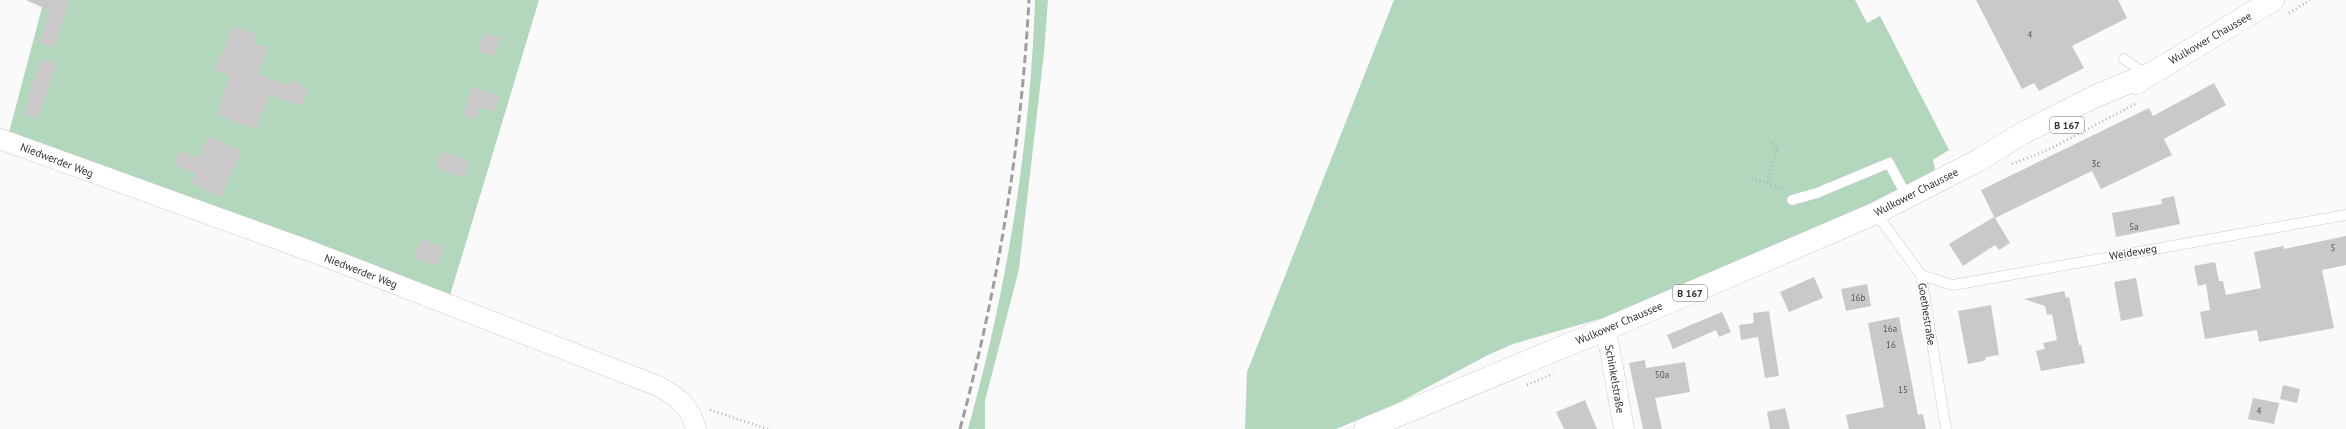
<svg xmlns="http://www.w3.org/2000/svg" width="2346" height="429" font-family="'PT Sans',sans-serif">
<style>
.green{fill:#b2d7bd}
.building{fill:#cac8c8}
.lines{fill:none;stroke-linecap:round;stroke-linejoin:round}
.service-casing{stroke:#cccccd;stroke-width:11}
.minor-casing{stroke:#cccccd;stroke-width:21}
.primary-casing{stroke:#cccccd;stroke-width:23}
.path{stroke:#b0b0b1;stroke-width:2.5;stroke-dasharray:1 3;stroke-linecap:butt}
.service{stroke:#fff;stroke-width:10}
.minor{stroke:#fff;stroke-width:20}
.primary{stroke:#fff;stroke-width:22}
.rail{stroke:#9e9e9e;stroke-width:3;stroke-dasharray:8 4;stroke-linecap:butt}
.labels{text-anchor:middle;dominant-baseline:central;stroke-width:3;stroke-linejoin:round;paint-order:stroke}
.number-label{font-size:9px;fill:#565656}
.shield{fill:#fff;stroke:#6e6e6e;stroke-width:1}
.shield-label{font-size:10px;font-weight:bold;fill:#303030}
.street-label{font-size:11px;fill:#303030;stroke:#fff}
</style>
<rect width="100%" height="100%" fill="#fafafb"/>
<g class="green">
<path d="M 44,0 L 539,0 L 448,302 L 7,140 Z"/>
<path d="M 1035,0 L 1048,0 L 1044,53 L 1019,269 L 985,401 L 985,429 L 968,429 C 1007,289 1030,146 1035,0 Z"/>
<path d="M 1394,0 L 1855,0 L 1867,23 L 1880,16 L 1949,150 L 1933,160 L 1936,173 L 1877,202 L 1603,318 L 1513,344 L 1488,355 L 1394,405 L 1336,429 L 1245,429 L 1247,372 Z"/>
</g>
<g class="building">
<path d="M 26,0 L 69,0 L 54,48 L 39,43 L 50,11 Z"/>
<path d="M 1976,0 L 2118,0 L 2127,18 L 2072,46 L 2084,68 L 2039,91 L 2034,83 L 2022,89 Z"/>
<path d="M 232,26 L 257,35 L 254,43 L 268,48 L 259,75 L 289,85 L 290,80 L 308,88 L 302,106 L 270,95 L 256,129 L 217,115 L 222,102 L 220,101 L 230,76 L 214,70 L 220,54 L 222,55 Z"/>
<path d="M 484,33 L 500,38 L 494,56 L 477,51 Z"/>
<path d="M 42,59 L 56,64 L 38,119 L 24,114 L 30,98 L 27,97 Z"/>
<path d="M 2214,83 L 2226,105 L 2164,139 L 2172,155 L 2101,189 L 2092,171 L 1995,218 L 2010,243 L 1999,250 L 1995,245 L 1963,266 L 1949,244 L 1994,217 L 1981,190 L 2149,108 L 2153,116 Z"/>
<path d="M 472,87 L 500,96 L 495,112 L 480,107 L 476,119 L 463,115 Z"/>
<path d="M 208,136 L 242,151 L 221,197 L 191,183 L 196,173 L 174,165 L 180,151 L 199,158 Z"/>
<path d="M 442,152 L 469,161 L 464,178 L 436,167 Z"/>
<path d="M 2174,196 L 2180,224 L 2116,237 L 2112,213 L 2162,204 L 2161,199 Z"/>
<path d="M 2346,236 L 2346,265 L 2322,270 L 2334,328 L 2259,342 L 2257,330 L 2205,339 L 2200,312 L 2210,310 L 2206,284 L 2198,286 L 2194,266 L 2215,262 L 2219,281 L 2223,281 L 2226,295 L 2261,288 L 2254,252 L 2283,246 L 2284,249 Z"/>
<path d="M 421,239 L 445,247 L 437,266 L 414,258 Z"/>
<path d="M 1814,277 L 1823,298 L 1789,312 L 1780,292 Z"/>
<path d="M 2136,278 L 2143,316 L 2121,321 L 2114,282 Z"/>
<path d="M 1867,284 L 1871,306 L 1846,311 L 1841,289 Z"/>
<path d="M 2064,291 L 2066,298 L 2069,297 L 2079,345 L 2081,345 L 2085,363 L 2041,371 L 2036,351 L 2045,349 L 2043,343 L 2057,340 L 2052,314 L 2047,315 L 2045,306 L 2024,299 Z"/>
<path d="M 1991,305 L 1999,355 L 1986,357 L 1986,359 L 1983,361 L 1968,364 L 1958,311 Z"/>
<path d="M 1769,311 L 1779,376 L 1765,378 L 1758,337 L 1741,340 L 1739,325 L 1754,323 L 1753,313 Z"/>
<path d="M 1722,312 L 1731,332 L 1719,337 L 1716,330 L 1673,349 L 1667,335 Z"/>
<path d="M 1899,317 L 1918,415 L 1923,414 L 1926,429 L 1849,429 L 1846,415 L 1884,407 L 1868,323 Z"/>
<path d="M 1645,360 L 1646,368 L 1685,362 L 1690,392 L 1655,398 L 1662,429 L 1643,429 L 1629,363 Z"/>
<path d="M 2283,385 L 2300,389 L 2297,403 L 2280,399 Z"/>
<path d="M 2253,398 L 2279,403 L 2274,424 L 2248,419 Z"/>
<path d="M 1585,400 L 1597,429 L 1564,429 L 1556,412 Z"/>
<path d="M 1785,408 L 1790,429 L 1770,429 L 1767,412 Z"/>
</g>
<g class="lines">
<g class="service-casing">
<g id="service">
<path d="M 2124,59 L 2147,75"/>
<path d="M 1792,200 L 1817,193 L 1889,163 L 1907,197"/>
<path d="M 1876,213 L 1921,275 L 1946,429"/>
<path d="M 1921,275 L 1953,285 L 2346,215"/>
</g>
</g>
<g class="minor-casing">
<g id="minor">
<path d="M 0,139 L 313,252 L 658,386 C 677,396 691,407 696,429"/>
<path d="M 1606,329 L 1624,429"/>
</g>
</g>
<g class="primary-casing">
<g id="primary">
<path d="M 2136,83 L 2273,0"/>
<path d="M 1365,429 L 1606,329 L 1876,213 L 1979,160 L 2023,133 L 2096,96 L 2147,75"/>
</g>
</g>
<g class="path">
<path d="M 2289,13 L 2310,0"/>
<path d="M 2012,164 L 2050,149 L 2137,103"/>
<path d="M 1752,178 L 1784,189"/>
<path d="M 1767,182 L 1778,148 L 1772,146 L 1773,143"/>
<path d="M 1527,385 L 1553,374"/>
<path d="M 710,410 L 768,429"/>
</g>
<use href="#service" class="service"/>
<use href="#minor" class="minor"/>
<use href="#primary" class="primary"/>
<path class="rail" d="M 960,429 C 998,288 1021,146 1029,0"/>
</g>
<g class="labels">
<g class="number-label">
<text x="2030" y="34">4</text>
<text x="2096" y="163">3c</text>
<text x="2134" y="226">5a</text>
<text x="2333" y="247">5</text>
<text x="1858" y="297">16b</text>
<text x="1890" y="328">16a</text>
<text x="1891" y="344">16</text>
<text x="1662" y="374">50a</text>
<text x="1903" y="389">15</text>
<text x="2259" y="410">4</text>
</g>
<g class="shield">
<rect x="2050" y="117" width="34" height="16" rx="3"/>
<rect x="1673" y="285" width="34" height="16" rx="3"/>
</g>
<g class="shield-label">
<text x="2067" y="125">B 167</text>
<text x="1690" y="293">B 167</text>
</g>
<g class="street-label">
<text transform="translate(2210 38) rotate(-30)">Wulkower Chaussee</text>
<text transform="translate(57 160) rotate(21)">Niedwerder Weg</text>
<text transform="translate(1916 192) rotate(-27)">Wulkower Chaussee</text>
<text transform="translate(2133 252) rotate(-10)">Weideweg</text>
<text transform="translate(361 271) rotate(21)">Niedwerder Weg</text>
<text transform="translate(1927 314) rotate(81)">Goethestraße</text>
<text transform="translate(1619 323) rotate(-23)">Wulkower Chaussee</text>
<text transform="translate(1615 379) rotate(80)">Schinkelstraße</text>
</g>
</g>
</svg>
